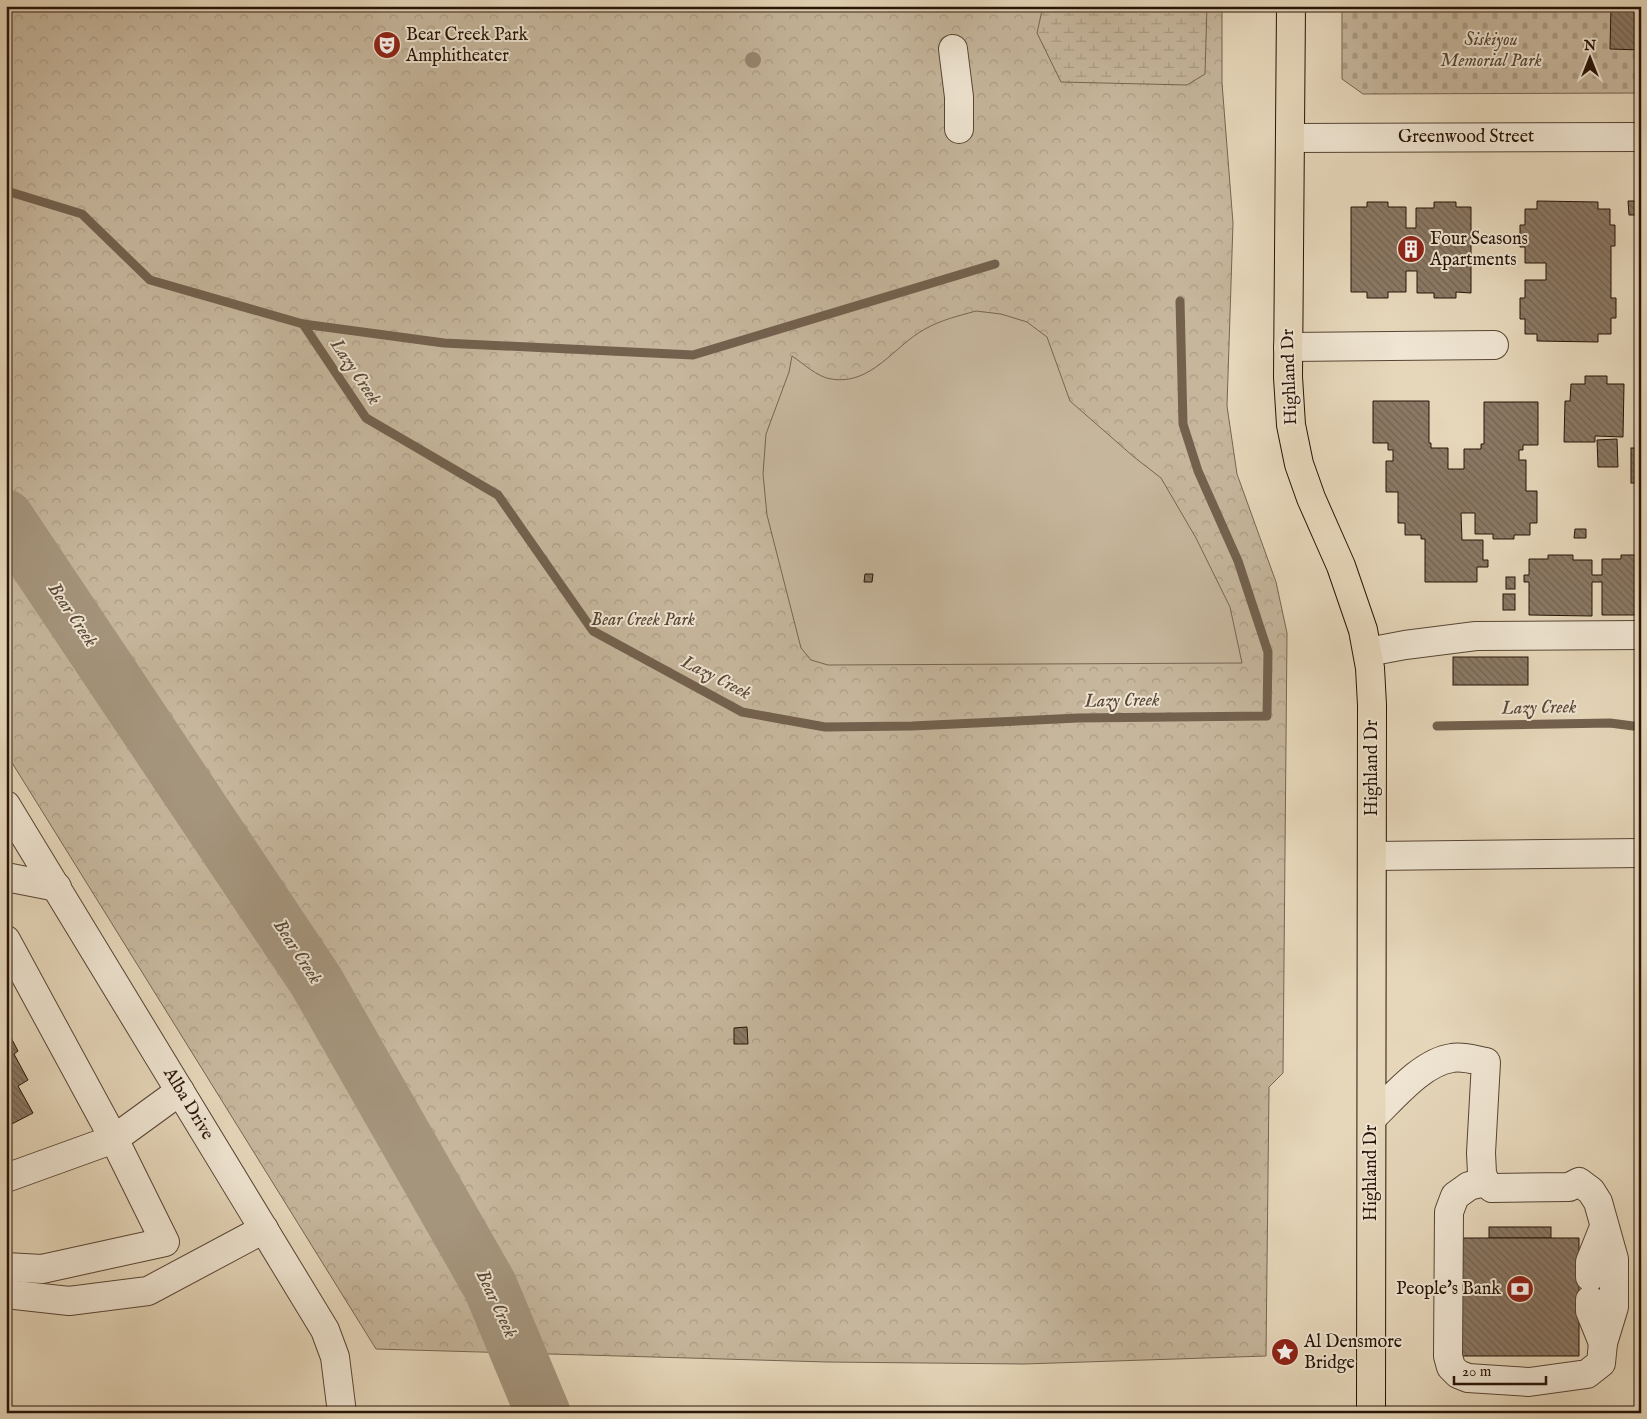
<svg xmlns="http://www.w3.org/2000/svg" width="1647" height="1419" font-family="'IM FELL English',serif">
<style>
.forest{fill:url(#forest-crowns);stroke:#776552}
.wetland{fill:url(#wetland-marsh);stroke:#776552}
.cemetery{fill:url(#cemetery-stones);stroke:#776552}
.garden{fill:#c6b69c;stroke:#776552}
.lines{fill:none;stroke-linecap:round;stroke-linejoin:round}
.stream{stroke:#73614e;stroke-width:9}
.river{stroke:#a5957d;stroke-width:55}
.building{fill:url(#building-back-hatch);stroke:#281408}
.minor-casing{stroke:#584534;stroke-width:30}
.major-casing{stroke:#281408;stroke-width:30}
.minor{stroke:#efe5d2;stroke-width:28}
.major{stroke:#e6d7ba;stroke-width:28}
.tree{fill:#978770}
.labels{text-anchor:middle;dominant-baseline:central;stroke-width:4;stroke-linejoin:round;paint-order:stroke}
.poi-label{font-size:18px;fill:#281408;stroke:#efe5d2;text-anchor:start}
.park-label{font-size:18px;font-style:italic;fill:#574534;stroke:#efe5d2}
.street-label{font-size:18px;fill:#281408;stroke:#efe5d2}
.water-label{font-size:19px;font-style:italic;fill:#5a4837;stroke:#efe5d2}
</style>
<defs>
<pattern id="forest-crowns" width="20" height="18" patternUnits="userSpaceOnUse" patternTransform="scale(1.25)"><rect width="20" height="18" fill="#c6b69c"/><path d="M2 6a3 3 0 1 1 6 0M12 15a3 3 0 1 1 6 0" fill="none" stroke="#aa9c85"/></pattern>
<pattern id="wetland-marsh" width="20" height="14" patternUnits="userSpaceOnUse" patternTransform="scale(1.25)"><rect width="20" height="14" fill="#c6b69c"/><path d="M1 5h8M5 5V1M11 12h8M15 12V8" fill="none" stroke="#aa9c85"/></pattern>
<pattern id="cemetery-stones" width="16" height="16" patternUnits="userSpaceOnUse" patternTransform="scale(1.25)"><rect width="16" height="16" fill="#c6b69c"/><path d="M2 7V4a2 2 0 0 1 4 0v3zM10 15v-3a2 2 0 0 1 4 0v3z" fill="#aa9c85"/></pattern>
<pattern id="building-back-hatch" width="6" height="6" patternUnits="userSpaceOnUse" patternTransform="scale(1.25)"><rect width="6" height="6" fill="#8b7965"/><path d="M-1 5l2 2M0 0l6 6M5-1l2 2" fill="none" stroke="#726251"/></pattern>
</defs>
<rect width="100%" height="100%" fill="#e6d7ba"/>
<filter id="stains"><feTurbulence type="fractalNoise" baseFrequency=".004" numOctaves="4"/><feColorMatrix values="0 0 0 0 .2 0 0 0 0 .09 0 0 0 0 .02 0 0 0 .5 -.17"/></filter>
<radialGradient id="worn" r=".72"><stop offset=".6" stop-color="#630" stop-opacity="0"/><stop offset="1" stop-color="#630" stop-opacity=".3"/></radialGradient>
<path class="forest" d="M 6,6 L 1222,6 L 1222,83 L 1233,223 L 1227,406 L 1237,474 L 1276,582 L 1287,633 L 1283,1073 L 1269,1087 L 1266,1356 L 1024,1364 L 827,1362 L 376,1349 L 6,753 Z"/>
<path class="wetland" d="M 1043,6 L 1207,6 L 1205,74 L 1187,85 L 1061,82 L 1037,33 Z"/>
<path class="cemetery" d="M 1342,6 L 1641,6 L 1641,93 L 1363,94 L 1342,79 Z"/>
<path class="garden" d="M 976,311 L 1001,314 L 1027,322 L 1047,337 L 1070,401 L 1134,457 L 1161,478 L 1196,538 L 1230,607 L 1242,663 L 828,665 L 811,660 L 801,648 L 767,515 L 763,474 L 766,434 L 789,372 L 792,356 C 803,363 817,377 831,379 C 871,386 894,346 925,329 C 941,320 958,316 976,311 Z"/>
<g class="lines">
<g class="stream">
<path d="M 6,192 L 10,192 L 82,214 L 150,280 L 303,324 L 444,343 L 693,355 L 995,264"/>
<path d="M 303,324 L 366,418 L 498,495 L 593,631 L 742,712 L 825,727 L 912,726 L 1078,718 L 1267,716 L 1268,652 L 1238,561 L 1198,471 L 1183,424 L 1180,301"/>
<path d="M 1437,726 L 1610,723 L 1641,727"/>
</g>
<path class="river" d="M 6,517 L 316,981 L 490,1286 L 543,1413"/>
</g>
<g class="building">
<path d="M 1611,6 L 1641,6 L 1641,50 L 1610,49 Z"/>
<path d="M 1537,201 L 1598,202 L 1598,209 L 1610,209 L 1610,225 L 1615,225 L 1615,246 L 1611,246 L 1611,298 L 1616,298 L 1616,318 L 1611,318 L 1611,334 L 1598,334 L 1598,342 L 1537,341 L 1537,334 L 1525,334 L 1525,319 L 1520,319 L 1520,298 L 1525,298 L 1525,280 L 1546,280 L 1546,263 L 1525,263 L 1525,247 L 1520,247 L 1520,225 L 1525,225 L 1525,209 L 1537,209 Z"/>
<path d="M 1628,201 L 1641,201 L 1641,215 L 1629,215 Z"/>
<path d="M 1367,202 L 1388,202 L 1388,207 L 1406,207 L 1406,228 L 1416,228 L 1416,208 L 1434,208 L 1434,202 L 1456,202 L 1456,207 L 1471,207 L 1471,293 L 1456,292 L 1456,298 L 1434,298 L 1434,293 L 1417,293 L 1417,271 L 1406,271 L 1406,292 L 1388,292 L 1388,298 L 1367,298 L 1367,292 L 1351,292 L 1351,207 L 1367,207 Z"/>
<path d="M 1585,376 L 1607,376 L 1607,384 L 1624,384 L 1623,437 L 1595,436 L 1595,442 L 1564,442 L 1565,401 L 1570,401 L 1571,384 L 1585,384 Z"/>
<path d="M 1373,401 L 1429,401 L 1429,443 L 1431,443 L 1431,448 L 1448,448 L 1448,469 L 1464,469 L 1464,449 L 1481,449 L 1481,444 L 1484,444 L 1484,402 L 1538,402 L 1538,445 L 1523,445 L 1523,450 L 1519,450 L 1519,460 L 1526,460 L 1526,491 L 1537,491 L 1537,523 L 1530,523 L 1530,535 L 1514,535 L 1514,539 L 1493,539 L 1493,534 L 1475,534 L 1475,513 L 1461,513 L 1462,540 L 1483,540 L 1483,560 L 1488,560 L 1488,567 L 1477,567 L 1477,582 L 1425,582 L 1425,539 L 1421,539 L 1421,535 L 1405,535 L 1405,523 L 1398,523 L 1398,492 L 1386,492 L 1386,461 L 1393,461 L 1393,450 L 1388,450 L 1388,443 L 1373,443 Z"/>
<path d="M 1617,439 L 1618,467 L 1598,467 L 1597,440 Z"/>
<rect x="1631" y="448" width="10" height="35"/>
<path d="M 1575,529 L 1586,529 L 1586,538 L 1574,538 Z"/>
<path d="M 1548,555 L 1573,555 L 1573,560 L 1592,560 L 1592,575 L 1602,575 L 1602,559 L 1621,559 L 1621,555 L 1641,555 L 1641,615 L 1602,615 L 1602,582 L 1592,582 L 1592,616 L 1529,615 L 1529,582 L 1524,582 L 1524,575 L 1529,575 L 1529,559 L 1548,559 Z"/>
<path d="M 865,574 L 873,574 L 872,582 L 864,582 Z"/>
<rect x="1506" y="577" width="9" height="12"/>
<rect x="1503" y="594" width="12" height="16"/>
<rect x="1453" y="657" width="75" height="28"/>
<path d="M 747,1027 L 748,1044 L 734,1044 L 734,1028 Z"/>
<path d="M 7,1030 L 18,1051 L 14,1054 L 28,1080 L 18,1086 L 33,1113 L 6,1127 Z"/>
<rect x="1489" y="1227" width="62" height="11"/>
<path d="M 1462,1238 L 1579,1238 L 1579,1356 L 1461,1356 Z"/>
</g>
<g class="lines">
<g class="minor-casing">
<g id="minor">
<path d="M 953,49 L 959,97 L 959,129"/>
<path d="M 1290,138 L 1641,137"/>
<path d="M 1288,347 L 1494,345"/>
<path d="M 1368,652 L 1405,645 L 1476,636 L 1641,635"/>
<path d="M 6,805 L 325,1330 L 335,1357 L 342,1413"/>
<path d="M 1372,856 L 1641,853"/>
<path d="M 6,877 L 57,887"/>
<path d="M 6,940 L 114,1139 L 6,1178"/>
<path d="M 1372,1118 C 1393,1098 1422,1062 1452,1058 C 1463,1056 1475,1060 1486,1062 L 1481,1153 L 1482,1173 L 1485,1182 L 1492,1188 L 1569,1187 L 1579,1182 L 1591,1191 L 1598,1202 L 1614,1259 L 1614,1307 L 1603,1343 L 1601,1363 L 1587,1374 L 1529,1382 L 1468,1378 L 1458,1374 L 1451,1367 L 1448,1356 L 1449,1212 L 1455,1196 L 1469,1186 L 1485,1182"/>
<path d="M 6,1267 L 42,1269 L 165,1242 L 114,1139 L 180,1091"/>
<path d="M 1590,1277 L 1590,1262 L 1604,1227"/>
<path d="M 6,1294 L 69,1301 L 148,1291 L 264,1229"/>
<path d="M 1590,1300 L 1590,1311 L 1603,1343"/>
</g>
</g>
<g class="major-casing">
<path id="major" d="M 1291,6 L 1288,377 L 1291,425 L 1299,464 L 1311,498 L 1341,566 L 1363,630 L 1370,668 L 1372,705 L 1371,1413"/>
</g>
<use href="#minor" class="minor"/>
<use href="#major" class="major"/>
</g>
<circle class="tree" cx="753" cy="60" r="8"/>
<defs>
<g id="theatre-disc" transform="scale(1.4375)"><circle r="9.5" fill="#8f2418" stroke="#efe5d2"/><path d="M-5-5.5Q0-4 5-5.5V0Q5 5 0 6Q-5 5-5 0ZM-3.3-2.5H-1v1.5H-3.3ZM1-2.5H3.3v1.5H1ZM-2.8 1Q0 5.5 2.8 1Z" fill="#fff"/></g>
<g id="building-disc" transform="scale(1.4375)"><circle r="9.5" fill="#8f2418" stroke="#efe5d2"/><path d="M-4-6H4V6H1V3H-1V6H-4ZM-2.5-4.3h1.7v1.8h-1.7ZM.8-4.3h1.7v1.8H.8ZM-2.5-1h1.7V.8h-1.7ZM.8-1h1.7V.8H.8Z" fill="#fff"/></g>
<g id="bank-disc" transform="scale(1.4375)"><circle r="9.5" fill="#8f2418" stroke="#efe5d2"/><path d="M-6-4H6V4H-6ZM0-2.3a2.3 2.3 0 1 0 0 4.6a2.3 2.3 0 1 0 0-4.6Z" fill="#fff"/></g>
<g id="sight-disc" transform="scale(1.4375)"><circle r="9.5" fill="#8f2418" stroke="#efe5d2"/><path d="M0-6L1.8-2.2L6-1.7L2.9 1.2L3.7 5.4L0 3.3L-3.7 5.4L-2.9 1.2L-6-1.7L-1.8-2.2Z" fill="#fff"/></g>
</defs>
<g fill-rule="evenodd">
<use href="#theatre-disc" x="387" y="45"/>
<use href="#building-disc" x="1411" y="249"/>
<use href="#bank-disc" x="1520" y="1289"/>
<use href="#sight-disc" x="1285" y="1352"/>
</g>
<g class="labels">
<g class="poi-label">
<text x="406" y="35">Bear Creek Park<tspan x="406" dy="21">Amphitheater</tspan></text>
<text x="1430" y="239">Four Seasons<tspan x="1430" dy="21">Apartments</tspan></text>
<text x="1501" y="1289" text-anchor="end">People's Bank</text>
<text x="1304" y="1342">Al Densmore<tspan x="1304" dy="21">Bridge</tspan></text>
</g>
<g class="park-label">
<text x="1491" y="40">Siskiyou<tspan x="1491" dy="21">Memorial Park</tspan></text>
<text x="643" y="620">Bear Creek Park</text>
</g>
<g class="street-label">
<text x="1466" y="137">Greenwood Street</text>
<text transform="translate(1290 377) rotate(-92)">Highland Dr</text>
<text transform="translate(1372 768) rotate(-90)">Highland Dr</text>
<text transform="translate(188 1104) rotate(59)">Alba Drive</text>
<text transform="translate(1371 1173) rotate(-90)">Highland Dr</text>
</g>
<g class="water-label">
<text transform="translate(355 372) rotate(56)">Lazy Creek</text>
<text transform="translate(72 615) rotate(56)">Bear Creek</text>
<text transform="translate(716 678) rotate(27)">Lazy Creek</text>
<text transform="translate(1122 701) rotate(-1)">Lazy Creek</text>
<text transform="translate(1539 708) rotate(-1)">Lazy Creek</text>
<text transform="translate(297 952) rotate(57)">Bear Creek</text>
<text transform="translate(496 1304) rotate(65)">Bear Creek</text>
</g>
</g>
<rect width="1647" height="1419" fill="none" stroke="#e6d7ba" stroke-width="25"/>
<rect x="8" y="8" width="1632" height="1404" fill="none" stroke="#281408" stroke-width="2.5"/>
<rect x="12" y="12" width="1622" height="1394" fill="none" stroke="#281408"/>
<g transform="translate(1590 58)" stroke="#efe5d2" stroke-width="4" paint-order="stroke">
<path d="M0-4L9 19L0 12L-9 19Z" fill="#281408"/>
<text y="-8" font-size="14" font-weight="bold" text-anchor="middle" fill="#281408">N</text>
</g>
<path d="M1454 1376v8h92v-8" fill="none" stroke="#281408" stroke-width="2.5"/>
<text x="1462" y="1376" font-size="15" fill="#281408" stroke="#efe5d2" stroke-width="4" paint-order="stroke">20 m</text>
<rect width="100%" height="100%" filter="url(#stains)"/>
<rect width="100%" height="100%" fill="url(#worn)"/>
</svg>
